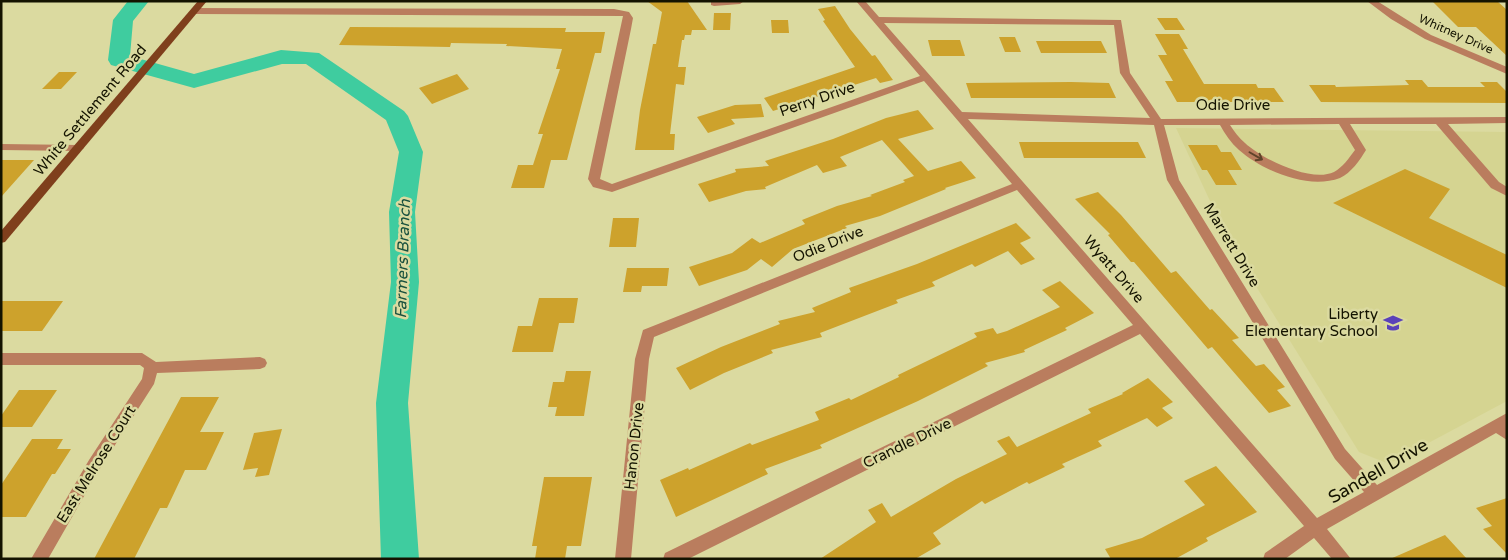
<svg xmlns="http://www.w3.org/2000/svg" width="1508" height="560" font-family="'Varela Round',sans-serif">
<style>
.built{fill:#d5d491}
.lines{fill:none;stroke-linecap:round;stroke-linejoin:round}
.river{fill:#3fcc9f;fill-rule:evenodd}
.building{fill:#cda22c}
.minor{fill:#ba7d5e;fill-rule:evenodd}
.major{fill:#7f3f1c;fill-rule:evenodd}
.oneway{stroke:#5f432a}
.labels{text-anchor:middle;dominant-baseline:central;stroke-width:5;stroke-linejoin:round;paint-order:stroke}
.far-street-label{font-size:12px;fill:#141300;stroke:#dbdaa0}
.street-label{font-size:15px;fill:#141300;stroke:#dbdaa0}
.poi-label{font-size:15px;fill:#141300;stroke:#dbdaa0;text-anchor:end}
.water-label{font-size:16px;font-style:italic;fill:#19513e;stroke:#dbdaa0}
.near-street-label{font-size:18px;fill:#141300;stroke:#dbdaa0}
</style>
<rect width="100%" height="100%" fill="#dbdaa0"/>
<path class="built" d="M 1176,128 L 1507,132 L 1507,401 L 1389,464 L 1359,452 L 1231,246 Z"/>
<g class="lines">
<path class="river" d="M 128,1 L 149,1 L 133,21 L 130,56 L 194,74 L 281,50 L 319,53 L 404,111 L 408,116 L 423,152 L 415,212 L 419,282 L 408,403 L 419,559 L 381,559 L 376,403 L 391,282 L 389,212 L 399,152 L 386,120 L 306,64 L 282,64 L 194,88 L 111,65 L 108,60 L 113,20 Z"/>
</g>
<g class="building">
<path d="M 647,1 L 687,1 L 707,30 L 692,30 L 691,35 L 685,35 L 684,40 L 682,40 L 678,67 L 686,67 L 684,85 L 676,84 L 670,134 L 675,134 L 674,150 L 635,150 L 640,110 L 653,44 L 656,44 L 662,12 Z"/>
<path d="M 1432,1 L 1497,1 L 1507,10 L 1507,56 L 1476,27 L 1458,27 Z"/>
<path d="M 835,6 L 850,29 L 872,56 L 875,55 L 893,80 L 880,83 L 876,78 L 773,111 L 764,98 L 855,67 L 823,21 L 825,20 L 818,9 Z"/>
<path d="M 714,13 L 731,13 L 730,30 L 713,30 Z"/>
<path d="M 1157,18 L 1177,18 L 1185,30 L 1165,30 Z"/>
<path d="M 771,20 L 788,20 L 789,33 L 772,33 Z"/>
<path d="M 350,27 L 566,28 L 565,32 L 605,32 L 601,53 L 595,53 L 567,160 L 551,160 L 544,188 L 511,188 L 518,165 L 533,165 L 543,134 L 538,134 L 560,69 L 556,69 L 562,49 L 506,46 L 507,44 L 451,43 L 450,47 L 339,45 Z"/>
<path d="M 1155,34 L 1179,34 L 1188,49 L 1183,49 L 1204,84 L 1256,84 L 1258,88 L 1274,88 L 1284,102 L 1177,102 L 1165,81 L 1173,81 L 1158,55 L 1167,55 Z"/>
<path d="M 999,37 L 1015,37 L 1021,52 L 1005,52 Z"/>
<path d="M 928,40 L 960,40 L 965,56 L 932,56 Z"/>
<path d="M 1036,41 L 1101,41 L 1107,53 L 1041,53 Z"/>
<path d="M 59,72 L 77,72 L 61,89 L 42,89 Z"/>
<path d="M 457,74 L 469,89 L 432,104 L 419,88 Z"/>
<path d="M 1405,80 L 1422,80 L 1428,87 L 1485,87 L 1480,82 L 1497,82 L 1507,92 L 1507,103 L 1321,102 L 1309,85 L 1335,85 L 1336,87 L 1409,85 Z"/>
<path d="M 1071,82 L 1109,83 L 1116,98 L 971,98 L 966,83 Z"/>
<path d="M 761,104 L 764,117 L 731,119 L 735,124 L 708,133 L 697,117 L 735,105 Z"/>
<path d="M 918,110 L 934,129 L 898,139 L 928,171 L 961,161 L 976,178 L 945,188 L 946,189 L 880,216 L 845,226 L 847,228 L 793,249 L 772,267 L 761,259 L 747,270 L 699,286 L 689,267 L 732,253 L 752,238 L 760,243 L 805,224 L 802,220 L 837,206 L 872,196 L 870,195 L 905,182 L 903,180 L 914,176 L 882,140 L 840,157 L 847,166 L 823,173 L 817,165 L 765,187 L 766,189 L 746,191 L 709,202 L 698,184 L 736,172 L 735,169 L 769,166 L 765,161 L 833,139 L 886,118 Z"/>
<path d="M 1019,142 L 1138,142 L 1146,158 L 1024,158 Z"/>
<path d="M 1188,145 L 1217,145 L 1221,152 L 1231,152 L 1242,170 L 1228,170 L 1237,185 L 1216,185 L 1207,170 L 1202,170 Z"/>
<path d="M 1,160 L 34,160 L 1,197 Z"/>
<path d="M 1405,169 L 1450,189 L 1429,218 L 1507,255 L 1507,288 L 1333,203 Z"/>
<path d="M 1098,192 L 1121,215 L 1171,273 L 1176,271 L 1210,310 L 1212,309 L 1239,338 L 1232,340 L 1256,366 L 1264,364 L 1285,387 L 1277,390 L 1291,406 L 1269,413 L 1212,347 L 1208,349 L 1134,262 L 1131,262 L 1108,235 L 1110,234 L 1075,199 Z"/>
<path d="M 613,218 L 639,218 L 636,247 L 609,247 Z"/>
<path d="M 1016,223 L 1031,238 L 1020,243 L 1035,259 L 1021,265 L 1008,251 L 975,267 L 972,264 L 932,282 L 935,286 L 896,300 L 898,303 L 820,333 L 822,337 L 771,350 L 773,353 L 724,373 L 690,390 L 676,368 L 721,347 L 780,324 L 778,321 L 815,312 L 812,308 L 851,292 L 849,288 L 917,264 Z"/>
<path d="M 627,268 L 669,268 L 667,286 L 642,286 L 641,292 L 623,292 Z"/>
<path d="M 1060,281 L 1094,313 L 1065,328 L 1067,330 L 1024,350 L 1025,352 L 985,363 L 988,366 L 918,401 L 820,445 L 822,448 L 765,469 L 768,474 L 676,517 L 660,480 L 688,468 L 689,470 L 750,443 L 752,445 L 819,420 L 815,412 L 849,398 L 851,400 L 899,377 L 898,375 L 977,337 L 974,333 L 993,328 L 997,334 L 1007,331 L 1060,307 L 1042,290 Z"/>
<path d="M 539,298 L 578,298 L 574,323 L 559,323 L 553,352 L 512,352 L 518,326 L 532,326 Z"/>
<path d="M 1,301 L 63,301 L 42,331 L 1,331 Z"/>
<path d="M 566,371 L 591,371 L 584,416 L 555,416 L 557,407 L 548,407 L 553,382 L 564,382 Z"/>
<path d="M 1148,378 L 1173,402 L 1162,408 L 1173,418 L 1157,427 L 1147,418 L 1098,441 L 1102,446 L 1062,464 L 1065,467 L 1029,484 L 1027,482 L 985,504 L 982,501 L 933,533 L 941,544 L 915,559 L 820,559 L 876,522 L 868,510 L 882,503 L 891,517 L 956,479 L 1007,454 L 997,441 L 1009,436 L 1017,447 L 1091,413 L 1088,409 L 1123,394 L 1122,393 Z"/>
<path d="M 19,390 L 57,390 L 32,427 L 1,427 L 1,416 Z"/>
<path d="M 181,397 L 219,397 L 200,432 L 224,432 L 206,470 L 185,470 L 167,508 L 160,508 L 134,559 L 94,559 Z"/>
<path d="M 282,429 L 269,475 L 255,477 L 258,468 L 243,470 L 254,433 Z"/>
<path d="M 32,439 L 63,439 L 57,449 L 71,449 L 55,474 L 52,474 L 26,517 L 1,517 L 1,485 Z"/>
<path d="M 1216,466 L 1257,512 L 1206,538 L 1208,541 L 1175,559 L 1111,559 L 1105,549 L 1142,538 L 1205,505 L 1184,481 Z"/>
<path d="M 544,477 L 592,477 L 581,546 L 567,546 L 565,559 L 535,559 L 537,546 L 532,546 Z"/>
<path d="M 1507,498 L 1507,554 L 1483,529 L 1492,526 L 1476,508 Z"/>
<path d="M 1445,535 L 1467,559 L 1390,559 Z"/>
</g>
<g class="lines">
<g class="minor">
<path d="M 711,1 L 744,1 L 740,4 L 714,6 L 711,5 Z"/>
<path d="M 856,1 L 865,1 L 879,17 L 1121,20 L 1130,73 L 1161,119 L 1507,117 L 1507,123 L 1448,124 L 1499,182 L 1507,187 L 1507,196 L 1491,188 L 1436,124 L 1350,124 L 1366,150 C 1360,160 1351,173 1340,178 C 1308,190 1263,171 1239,150 C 1231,143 1225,134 1220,125 L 1164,125 L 1179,180 L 1345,449 L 1377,485 L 1507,413 L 1507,440 L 1496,433 L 1327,529 L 1351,559 L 1332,559 L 1314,538 L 1285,559 L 1263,559 L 1265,553 L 1304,526 L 1140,334 L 688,559 L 663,559 L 665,553 L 1133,325 L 1017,190 L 654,337 L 649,359 L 631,559 L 615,559 L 635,359 L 643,330 L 1012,184 L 924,81 L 612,192 L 593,187 L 588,179 L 623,16 L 194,14 L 190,11 L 194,8 L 614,9 L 629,12 L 633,18 L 631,29 L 600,179 L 612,184 L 920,76 ZM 884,23 L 1114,25 L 1120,73 L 1150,118 L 962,112 ZM 968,119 L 1154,125 L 1167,180 L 1335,459 L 1364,492 L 1317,518 ZM 1339,124 L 1355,150 C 1349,158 1343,167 1334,172 C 1311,183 1262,159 1245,143 C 1239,138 1234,131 1230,125 Z"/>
<path d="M 1367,1 L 1377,1 L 1431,35 L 1507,67 L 1507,74 L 1425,39 L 1391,19 Z"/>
<path d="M 1,144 L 79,145 L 84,148 L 79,151 L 1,150 Z"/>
<path d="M 1,353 L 142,353 L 156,362 L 260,357 L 265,359 L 267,363 L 265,367 L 260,369 L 157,373 L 154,384 L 99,470 L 48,559 L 31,559 L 89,460 L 142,379 L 144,368 L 140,365 L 1,365 Z"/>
</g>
<path class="major" d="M 198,1 L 207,1 L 5,242 L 1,243 L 1,231 Z"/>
</g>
<defs><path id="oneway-shaft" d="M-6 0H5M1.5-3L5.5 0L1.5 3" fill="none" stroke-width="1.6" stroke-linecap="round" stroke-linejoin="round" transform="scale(1.25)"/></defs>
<use class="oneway" href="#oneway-shaft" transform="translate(1256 156) rotate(30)"/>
<defs>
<g id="school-bare" transform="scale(1.5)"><path d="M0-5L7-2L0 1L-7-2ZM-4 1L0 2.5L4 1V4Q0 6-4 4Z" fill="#5a41b9" stroke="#dbdaa0" stroke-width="2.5" paint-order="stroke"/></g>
</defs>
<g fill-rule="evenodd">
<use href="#school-bare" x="1393" y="323"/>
</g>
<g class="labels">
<g class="far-street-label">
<text transform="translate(1456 34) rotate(24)">Whitney Drive</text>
</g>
<g class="street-label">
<text transform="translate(817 99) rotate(-19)">Perry Drive</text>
<text x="1233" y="105">Odie Drive</text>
<text transform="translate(90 110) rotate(-50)">White Settlement Road</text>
<text transform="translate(828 244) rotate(-22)">Odie Drive</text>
<text transform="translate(1232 245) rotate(59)">Marrett Drive</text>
<text transform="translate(1114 269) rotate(49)">Wyatt Drive</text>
<text transform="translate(907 443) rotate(-26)">Crandle Drive</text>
<text transform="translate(634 446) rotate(-84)">Hanon Drive</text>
<text transform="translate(96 464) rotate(-58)">East Melrose Court</text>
</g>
<g class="poi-label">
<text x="1378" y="314">Liberty<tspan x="1378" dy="17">Elementary School</tspan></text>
</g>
<g class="water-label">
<text transform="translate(403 259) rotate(-88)">Farmers Branch</text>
</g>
<g class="near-street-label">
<text transform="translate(1378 471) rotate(-30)">Sandell Drive</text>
</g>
</g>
<rect width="1508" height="560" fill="none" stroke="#141300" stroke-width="5"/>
</svg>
